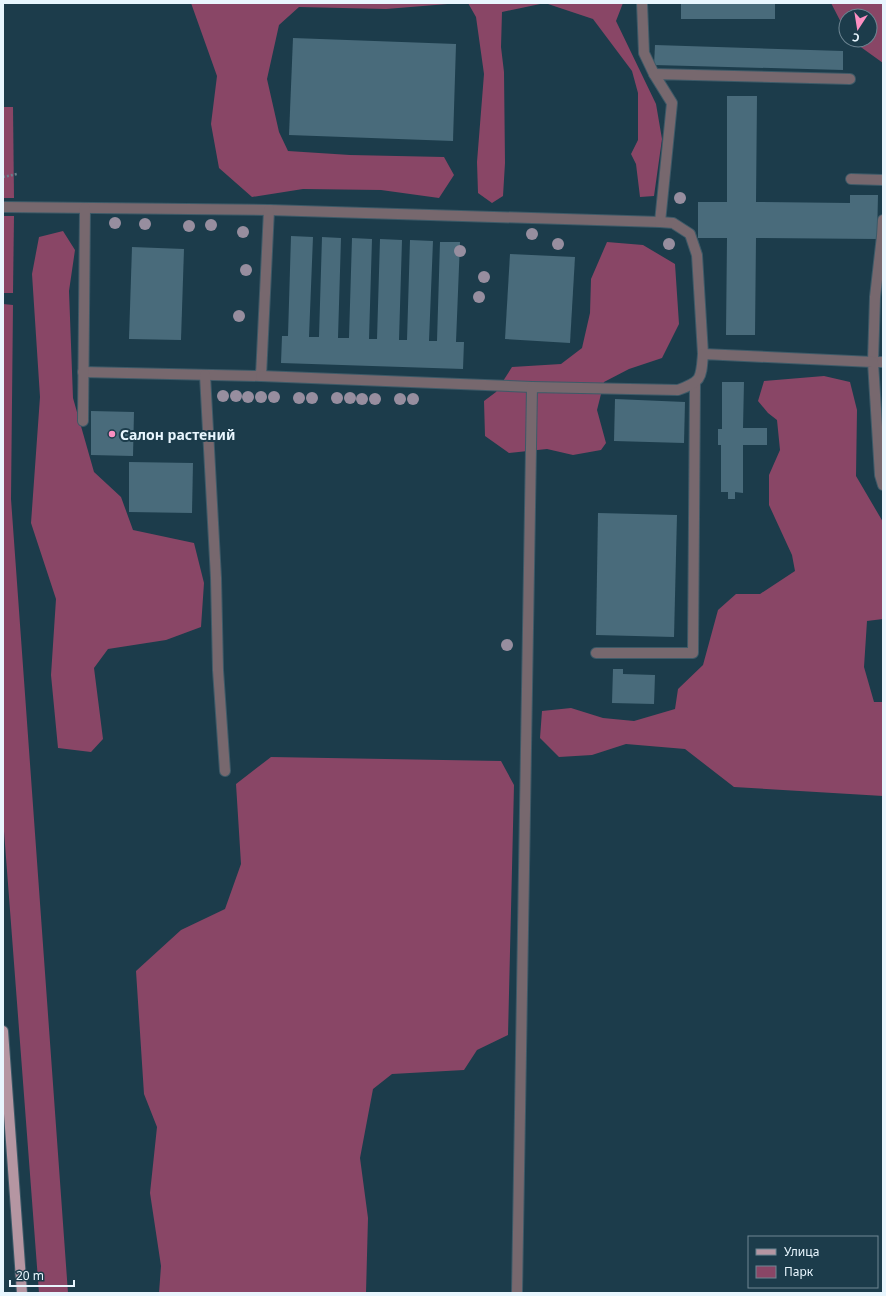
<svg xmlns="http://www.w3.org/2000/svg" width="886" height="1296" font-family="'Noto Sans',sans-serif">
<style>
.green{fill:#894666}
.building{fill:#496b7b}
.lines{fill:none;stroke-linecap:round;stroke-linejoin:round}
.minor-casing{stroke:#3d5a68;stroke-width:12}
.major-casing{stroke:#3d5a68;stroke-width:12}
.path{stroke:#67808c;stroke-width:2.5;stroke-dasharray:2 2;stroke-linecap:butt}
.minor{stroke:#77686e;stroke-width:10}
.major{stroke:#b596a2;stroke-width:10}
.tree{fill:#978e9f}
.poi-dot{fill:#fc8fc1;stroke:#1c3c4b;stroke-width:1.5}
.labels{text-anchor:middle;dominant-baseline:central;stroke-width:4;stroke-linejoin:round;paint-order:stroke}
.poi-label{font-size:14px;font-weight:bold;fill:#e8f6fe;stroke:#1c3c4b;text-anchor:start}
</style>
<rect width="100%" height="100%" fill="#1c3c4b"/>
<g class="green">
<path d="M 191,3 L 460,3 L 386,9 L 299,7 L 279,25 L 267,79 L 279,132 L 288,151 L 350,155 L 444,157 L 454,175 L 439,198 L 381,190 L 303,189 L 252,197 L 219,168 L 211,124 L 217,76 Z"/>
<path d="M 468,3 L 623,3 L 616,21 L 656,104 L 662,139 L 654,196 L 640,197 L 636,164 L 631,154 L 638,140 L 638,93 L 632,71 L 593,19 L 545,3 L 502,12 L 501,47 L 504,72 L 505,163 L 503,196 L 492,203 L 478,193 L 477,162 L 484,74 L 476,17 Z"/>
<path d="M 831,3 L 883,3 L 883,63 L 851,40 L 870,40 L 870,16 L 846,16 L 846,32 Z"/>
<path d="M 3,107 L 13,107 L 14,198 L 3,198 Z"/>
<path d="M 3,216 L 14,216 L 13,293 L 3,293 Z"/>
<path d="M 63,231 L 75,250 L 69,291 L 73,398 L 94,472 L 121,497 L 133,530 L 194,543 L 204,583 L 201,627 L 166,640 L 108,649 L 94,668 L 103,739 L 91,752 L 58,748 L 51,675 L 56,599 L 31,523 L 40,397 L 32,274 L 39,237 Z"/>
<path d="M 607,242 L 643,245 L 675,264 L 679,324 L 662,358 L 629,369 L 604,382 L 597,410 L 606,443 L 601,450 L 573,455 L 547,449 L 509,453 L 485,436 L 484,401 L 496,392 L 512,367 L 561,364 L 582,348 L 590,313 L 591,279 Z"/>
<path d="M 3,304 L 13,305 L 11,499 L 68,1293 L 39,1293 L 3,818 Z"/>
<path d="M 824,376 L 850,382 L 857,410 L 856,476 L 883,522 L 883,619 L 867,621 L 864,667 L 874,702 L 883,702 L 883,796 L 734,787 L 685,749 L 626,744 L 592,755 L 559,757 L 540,738 L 542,711 L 571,708 L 603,718 L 634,721 L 675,709 L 678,689 L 703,665 L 718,610 L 736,594 L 760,594 L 795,571 L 792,555 L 769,505 L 769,475 L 780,450 L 777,420 L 768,413 L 758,401 L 764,381 Z"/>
<path d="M 271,757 L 501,761 L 514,785 L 508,1035 L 477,1050 L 464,1070 L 392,1074 L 373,1089 L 360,1158 L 368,1218 L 366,1293 L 159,1293 L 161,1266 L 150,1193 L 157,1127 L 144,1094 L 136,971 L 181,930 L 225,909 L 241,864 L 236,784 Z"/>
</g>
<g class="building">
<rect x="681" y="3" width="94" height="16"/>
<path d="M 293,38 L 456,44 L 453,141 L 289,135 Z"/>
<path d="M 655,45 L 843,51 L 843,70 L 654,65 Z"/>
<path d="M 727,96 L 757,96 L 756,202 L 850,203 L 850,195 L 878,195 L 877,239 L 756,238 L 755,335 L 726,335 L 727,238 L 698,238 L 698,202 L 727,202 Z"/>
<path d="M 291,236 L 313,237 L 309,337 L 319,337 L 322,237 L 341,238 L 338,338 L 349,338 L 352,238 L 372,239 L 369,339 L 377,339 L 380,239 L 402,240 L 399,340 L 407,340 L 410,240 L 433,241 L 429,341 L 437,341 L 440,242 L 460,242 L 456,342 L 464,342 L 463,369 L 281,363 L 282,336 L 288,336 Z"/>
<path d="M 132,247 L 184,249 L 181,340 L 129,339 Z"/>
<path d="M 510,254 L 575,257 L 570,343 L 505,339 Z"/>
<path d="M 722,382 L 744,382 L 743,428 L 767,428 L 767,445 L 743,445 L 743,493 L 735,492 L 735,499 L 728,499 L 728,492 L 721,492 L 721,445 L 718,445 L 718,429 L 722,429 Z"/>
<path d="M 615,399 L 685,402 L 684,443 L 614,441 Z"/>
<path d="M 91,411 L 134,412 L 133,456 L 91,455 Z"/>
<path d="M 129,462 L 193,463 L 192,513 L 129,512 Z"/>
<path d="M 598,513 L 677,515 L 674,637 L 596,635 Z"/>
<path d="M 613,669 L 623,669 L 623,674 L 655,675 L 654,704 L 612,703 Z"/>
</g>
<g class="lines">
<g class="minor-casing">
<g id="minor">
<path d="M 642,3 L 644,53 L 654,74"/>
<path d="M 851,179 L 883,180"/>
<path d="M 3,207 L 269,210 L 660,222 L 673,223 L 690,234 L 697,255 L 703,354"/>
<path d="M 883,220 L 882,236 L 875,297 L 873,362 L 883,362"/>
<path d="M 660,222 L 672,103 L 654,74 L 850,79"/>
<path d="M 83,372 L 261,376 L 269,210"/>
<path d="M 205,375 L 216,578 L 218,670 L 225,771"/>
<path d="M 261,376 L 532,387"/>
<path d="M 83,421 L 85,208"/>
<path d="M 596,653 L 693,653 L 695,384"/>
<path d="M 517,1293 L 532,387 L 678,390 C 702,381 701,379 703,354 L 873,362 L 880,475 L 883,485"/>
</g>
</g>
<g class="major-casing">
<path id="major" d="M 3,1031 L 22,1293"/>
</g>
<path class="path" d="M 3,177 L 17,174"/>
<use href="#minor" class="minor"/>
<use href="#major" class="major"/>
</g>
<g class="tree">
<circle cx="680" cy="198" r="6"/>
<circle cx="115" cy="223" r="6"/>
<circle cx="145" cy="224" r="6"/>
<circle cx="211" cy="225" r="6"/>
<circle cx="189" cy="226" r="6"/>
<circle cx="243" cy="232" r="6"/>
<circle cx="532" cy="234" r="6"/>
<circle cx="558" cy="244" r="6"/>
<circle cx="669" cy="244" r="6"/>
<circle cx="460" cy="251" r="6"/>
<circle cx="246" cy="270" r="6"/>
<circle cx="484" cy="277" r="6"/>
<circle cx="479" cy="297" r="6"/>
<circle cx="239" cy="316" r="6"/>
<circle cx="223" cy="396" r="6"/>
<circle cx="236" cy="396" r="6"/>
<circle cx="248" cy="397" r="6"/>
<circle cx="261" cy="397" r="6"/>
<circle cx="274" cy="397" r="6"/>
<circle cx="299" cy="398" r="6"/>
<circle cx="312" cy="398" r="6"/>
<circle cx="337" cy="398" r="6"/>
<circle cx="350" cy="398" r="6"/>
<circle cx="362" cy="399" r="6"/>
<circle cx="375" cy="399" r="6"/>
<circle cx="400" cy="399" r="6"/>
<circle cx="413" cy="399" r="6"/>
<circle cx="507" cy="645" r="6"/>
</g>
<circle class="poi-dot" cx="112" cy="434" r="4"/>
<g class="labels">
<g class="poi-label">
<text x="120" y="434">Салон растений</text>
</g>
</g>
<rect width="886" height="1296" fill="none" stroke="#e8f6fe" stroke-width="8"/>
<rect x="748" y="1236" width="130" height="52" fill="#1c3c4b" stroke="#6e8693"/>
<rect x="756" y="1249" width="20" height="6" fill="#b596a2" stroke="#6e8693"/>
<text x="784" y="1256" font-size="12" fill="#e8f6fe">Улица</text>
<rect x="756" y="1266" width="20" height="12" fill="#894666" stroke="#6e8693"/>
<text x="784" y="1276" font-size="12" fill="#e8f6fe">Парк</text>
<g transform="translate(858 28) rotate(192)"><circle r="19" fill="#1c3c4b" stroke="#6e8693"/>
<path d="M0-3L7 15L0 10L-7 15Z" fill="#fc8fc1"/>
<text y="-6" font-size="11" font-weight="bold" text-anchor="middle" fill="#e8f6fe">С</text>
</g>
<path d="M10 1280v6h64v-6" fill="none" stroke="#e8f6fe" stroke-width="2"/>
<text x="16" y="1280" font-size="12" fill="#e8f6fe" stroke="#1c3c4b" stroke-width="3" paint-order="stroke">20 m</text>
</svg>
